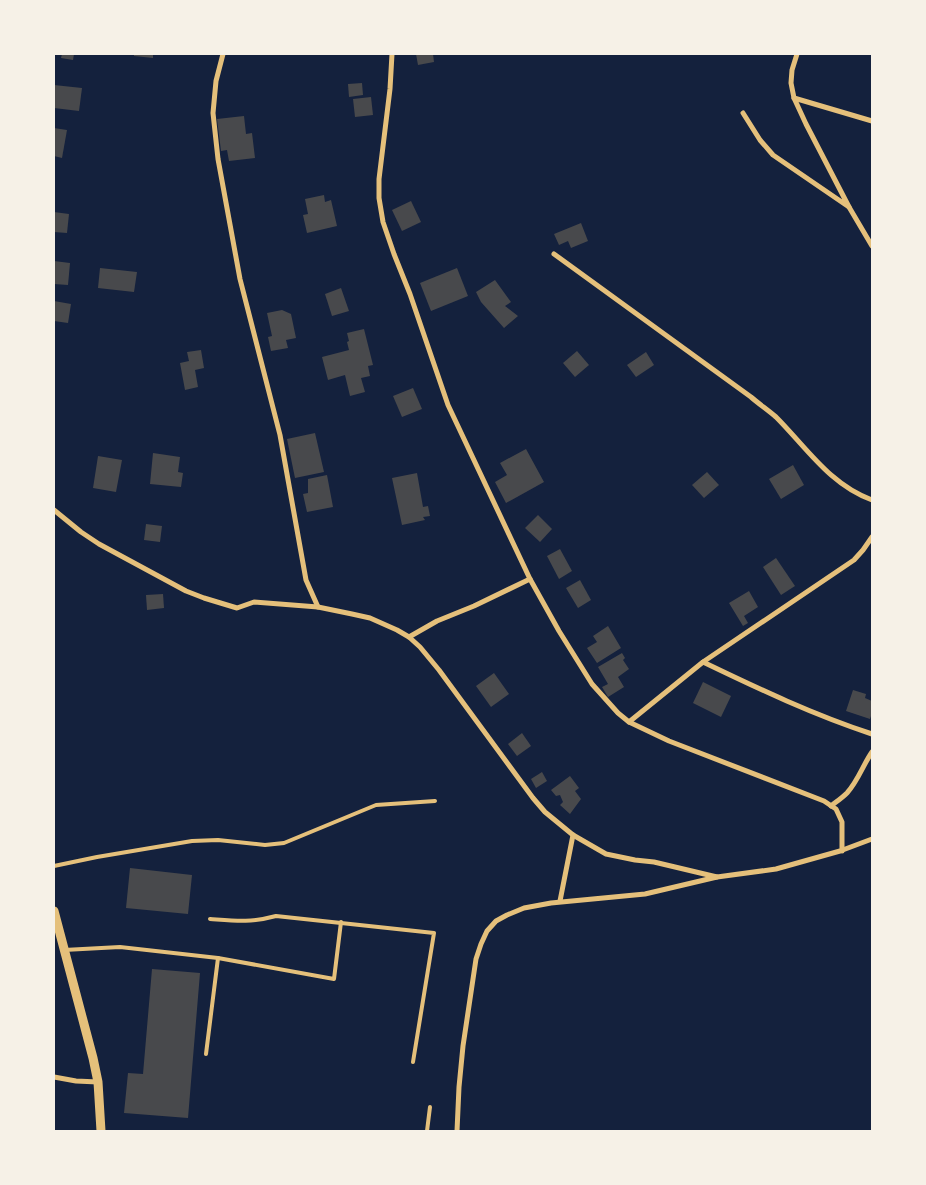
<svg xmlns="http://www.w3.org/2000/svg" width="926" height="1185" font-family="'PT Sans',sans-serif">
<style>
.building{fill:#48494c}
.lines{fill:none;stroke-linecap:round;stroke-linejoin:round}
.service{stroke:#e5c07b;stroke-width:4}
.minor{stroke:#e5c07b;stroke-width:5}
.tertiary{stroke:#e5c07b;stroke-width:9}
</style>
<rect width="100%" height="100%" fill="#14213d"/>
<g class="building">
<path d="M 62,54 L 74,54 L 73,60 L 61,58 Z"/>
<path d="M 134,54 L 153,54 L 153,58 L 134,56 Z"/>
<path d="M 416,54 L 433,54 L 434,62 L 418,65 Z"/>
<path d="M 362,83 L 363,95 L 349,97 L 348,84 Z"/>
<path d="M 54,85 L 82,88 L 79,111 L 54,108 Z"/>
<path d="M 371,97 L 373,115 L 355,117 L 353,99 Z"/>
<path d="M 244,116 L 246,134 L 252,133 L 255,158 L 229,161 L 227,150 L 221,151 L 217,119 Z"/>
<path d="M 54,128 L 67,130 L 62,158 L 54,156 Z"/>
<path d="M 324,195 L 325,202 L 331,200 L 337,226 L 307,233 L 303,215 L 308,214 L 305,199 Z"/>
<path d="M 411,201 L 421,222 L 402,231 L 392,210 Z"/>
<path d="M 54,212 L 69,214 L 67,233 L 54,232 Z"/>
<path d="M 581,223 L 588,241 L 571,248 L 568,241 L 559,245 L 554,234 Z"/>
<path d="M 54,261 L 70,263 L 68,285 L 54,284 Z"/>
<path d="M 100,268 L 137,272 L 134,292 L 98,288 Z"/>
<path d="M 457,268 L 468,296 L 431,311 L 420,283 Z"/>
<path d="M 495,280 L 511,302 L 505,306 L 518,316 L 504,328 L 481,302 L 476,292 Z"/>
<path d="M 341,288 L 349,311 L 332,316 L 325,294 Z"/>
<path d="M 54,301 L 71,304 L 68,323 L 54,321 Z"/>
<path d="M 282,310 L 291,314 L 296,338 L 286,340 L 288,348 L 271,351 L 268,337 L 272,336 L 267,313 Z"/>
<path d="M 364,329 L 373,365 L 368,366 L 370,376 L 361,378 L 365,392 L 350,396 L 345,375 L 328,380 L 322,357 L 349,350 L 347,342 L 349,341 L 347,333 Z"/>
<path d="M 201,350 L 204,368 L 195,370 L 198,387 L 185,390 L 180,363 L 189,361 L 187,352 Z"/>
<path d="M 577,351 L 589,365 L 575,377 L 563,363 Z"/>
<path d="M 646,352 L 654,365 L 636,377 L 627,365 Z"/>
<path d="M 413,388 L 422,409 L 402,417 L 393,396 Z"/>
<path d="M 315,433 L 324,472 L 295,478 L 287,439 Z"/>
<path d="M 526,449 L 544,482 L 506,503 L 495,482 L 507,475 L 500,463 Z"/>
<path d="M 153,453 L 180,457 L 178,472 L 183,473 L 181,487 L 150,484 Z"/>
<path d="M 98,456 L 122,460 L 116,492 L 93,488 Z"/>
<path d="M 793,465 L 804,485 L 781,499 L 769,479 Z"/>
<path d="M 707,472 L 719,485 L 704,498 L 692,485 Z"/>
<path d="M 417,473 L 423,507 L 428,506 L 430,516 L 423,517 L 425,520 L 402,525 L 392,478 Z"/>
<path d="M 327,475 L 333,507 L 307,512 L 303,494 L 308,493 L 308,479 Z"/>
<path d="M 538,515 L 552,529 L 540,542 L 525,528 Z"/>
<path d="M 146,524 L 162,526 L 160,542 L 144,540 Z"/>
<path d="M 560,549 L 572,571 L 559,579 L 547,556 Z"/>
<path d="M 776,558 L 795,586 L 781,595 L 763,567 Z"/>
<path d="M 580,580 L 591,600 L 578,608 L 566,588 Z"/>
<path d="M 749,591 L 758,607 L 744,616 L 748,623 L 743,626 L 729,603 Z"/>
<path d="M 163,594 L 164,608 L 147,610 L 146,595 Z"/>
<path d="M 608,626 L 621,648 L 597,663 L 587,648 L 597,642 L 593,636 Z"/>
<path d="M 622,653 L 625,658 L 623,660 L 629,669 L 618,677 L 624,687 L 608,697 L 602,687 L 608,684 L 598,667 Z"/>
<path d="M 494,673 L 509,694 L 491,707 L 476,686 Z"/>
<path d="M 703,682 L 731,696 L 721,717 L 693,703 Z"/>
<path d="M 853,690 L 866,694 L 865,698 L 872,701 L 872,713 L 870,719 L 846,711 Z"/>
<path d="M 522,733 L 531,746 L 517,756 L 508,744 Z"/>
<path d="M 542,772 L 547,781 L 536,788 L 531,779 Z"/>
<path d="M 570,776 L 579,788 L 575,791 L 581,799 L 570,814 L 560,805 L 563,802 L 560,795 L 556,796 L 551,790 Z"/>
<path d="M 130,868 L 192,875 L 188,914 L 126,908 Z"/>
<path d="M 152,969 L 200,973 L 188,1118 L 124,1113 L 128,1073 L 143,1074 Z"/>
</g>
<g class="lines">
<g class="service">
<path d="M 54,866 L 97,857 L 192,841 L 218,840 L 265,845 L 284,843 L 376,805 L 435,801"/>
<path d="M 210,919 C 236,921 250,923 276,916 L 434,933 L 413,1062"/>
<path d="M 64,950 L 120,947 L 218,958 L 334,979 L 341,922"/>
<path d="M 206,1054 L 218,958"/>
<path d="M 427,1131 L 430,1107"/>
</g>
<g class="minor">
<path d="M 223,54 L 216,81 L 213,113 L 218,159 L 240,279 L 280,435 L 306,580 L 318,607"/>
<path d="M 392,54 L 390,89 L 379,179 L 379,198 L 383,222 L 394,254 L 410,294 L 448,405 L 530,579 L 559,631 L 592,684 L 618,713 L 629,722 L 669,741 L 824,801 L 836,809 L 842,822 L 842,851"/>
<path d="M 794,98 L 872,121"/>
<path d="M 743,113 L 760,140 L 773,155 L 849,207 L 806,124 L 794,98 L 791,83 L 792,70 L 797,54"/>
<path d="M 849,207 L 872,246"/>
<path d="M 554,254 L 751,397 C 759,404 768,410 776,417 C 806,447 830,485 872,500"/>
<path d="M 54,510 L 81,532 L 99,544 L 186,591 L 204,598 L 237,608 L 254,602 L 318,607 L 352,614 L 370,618 L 397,630 L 409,637 L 420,647 L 439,670 L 533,798 L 545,812 L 573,835 L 606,854 L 635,860 L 654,862 L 717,877"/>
<path d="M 409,637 L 437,621 L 474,606 L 530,579"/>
<path d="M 703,662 C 759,689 814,715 872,734"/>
<path d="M 629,722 L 703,662 L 854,560 L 863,550 L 872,537"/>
<path d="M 831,806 C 836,802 842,798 847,793 C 858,781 863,765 872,752"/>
<path d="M 560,901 L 573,835"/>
<path d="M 54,1077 L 76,1081 L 98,1082"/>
<path d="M 457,1131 L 459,1087 L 463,1046 L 476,959 L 481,944 L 487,931 L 496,921 L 507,915 L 524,908 L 551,903 L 645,894 L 717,877 L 776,869 L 840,851 L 872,839"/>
</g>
<path class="tertiary" d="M 54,911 L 93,1058 L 98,1082 L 101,1131"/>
</g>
<rect width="926" height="1185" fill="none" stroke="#f6f1e7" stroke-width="110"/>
</svg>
